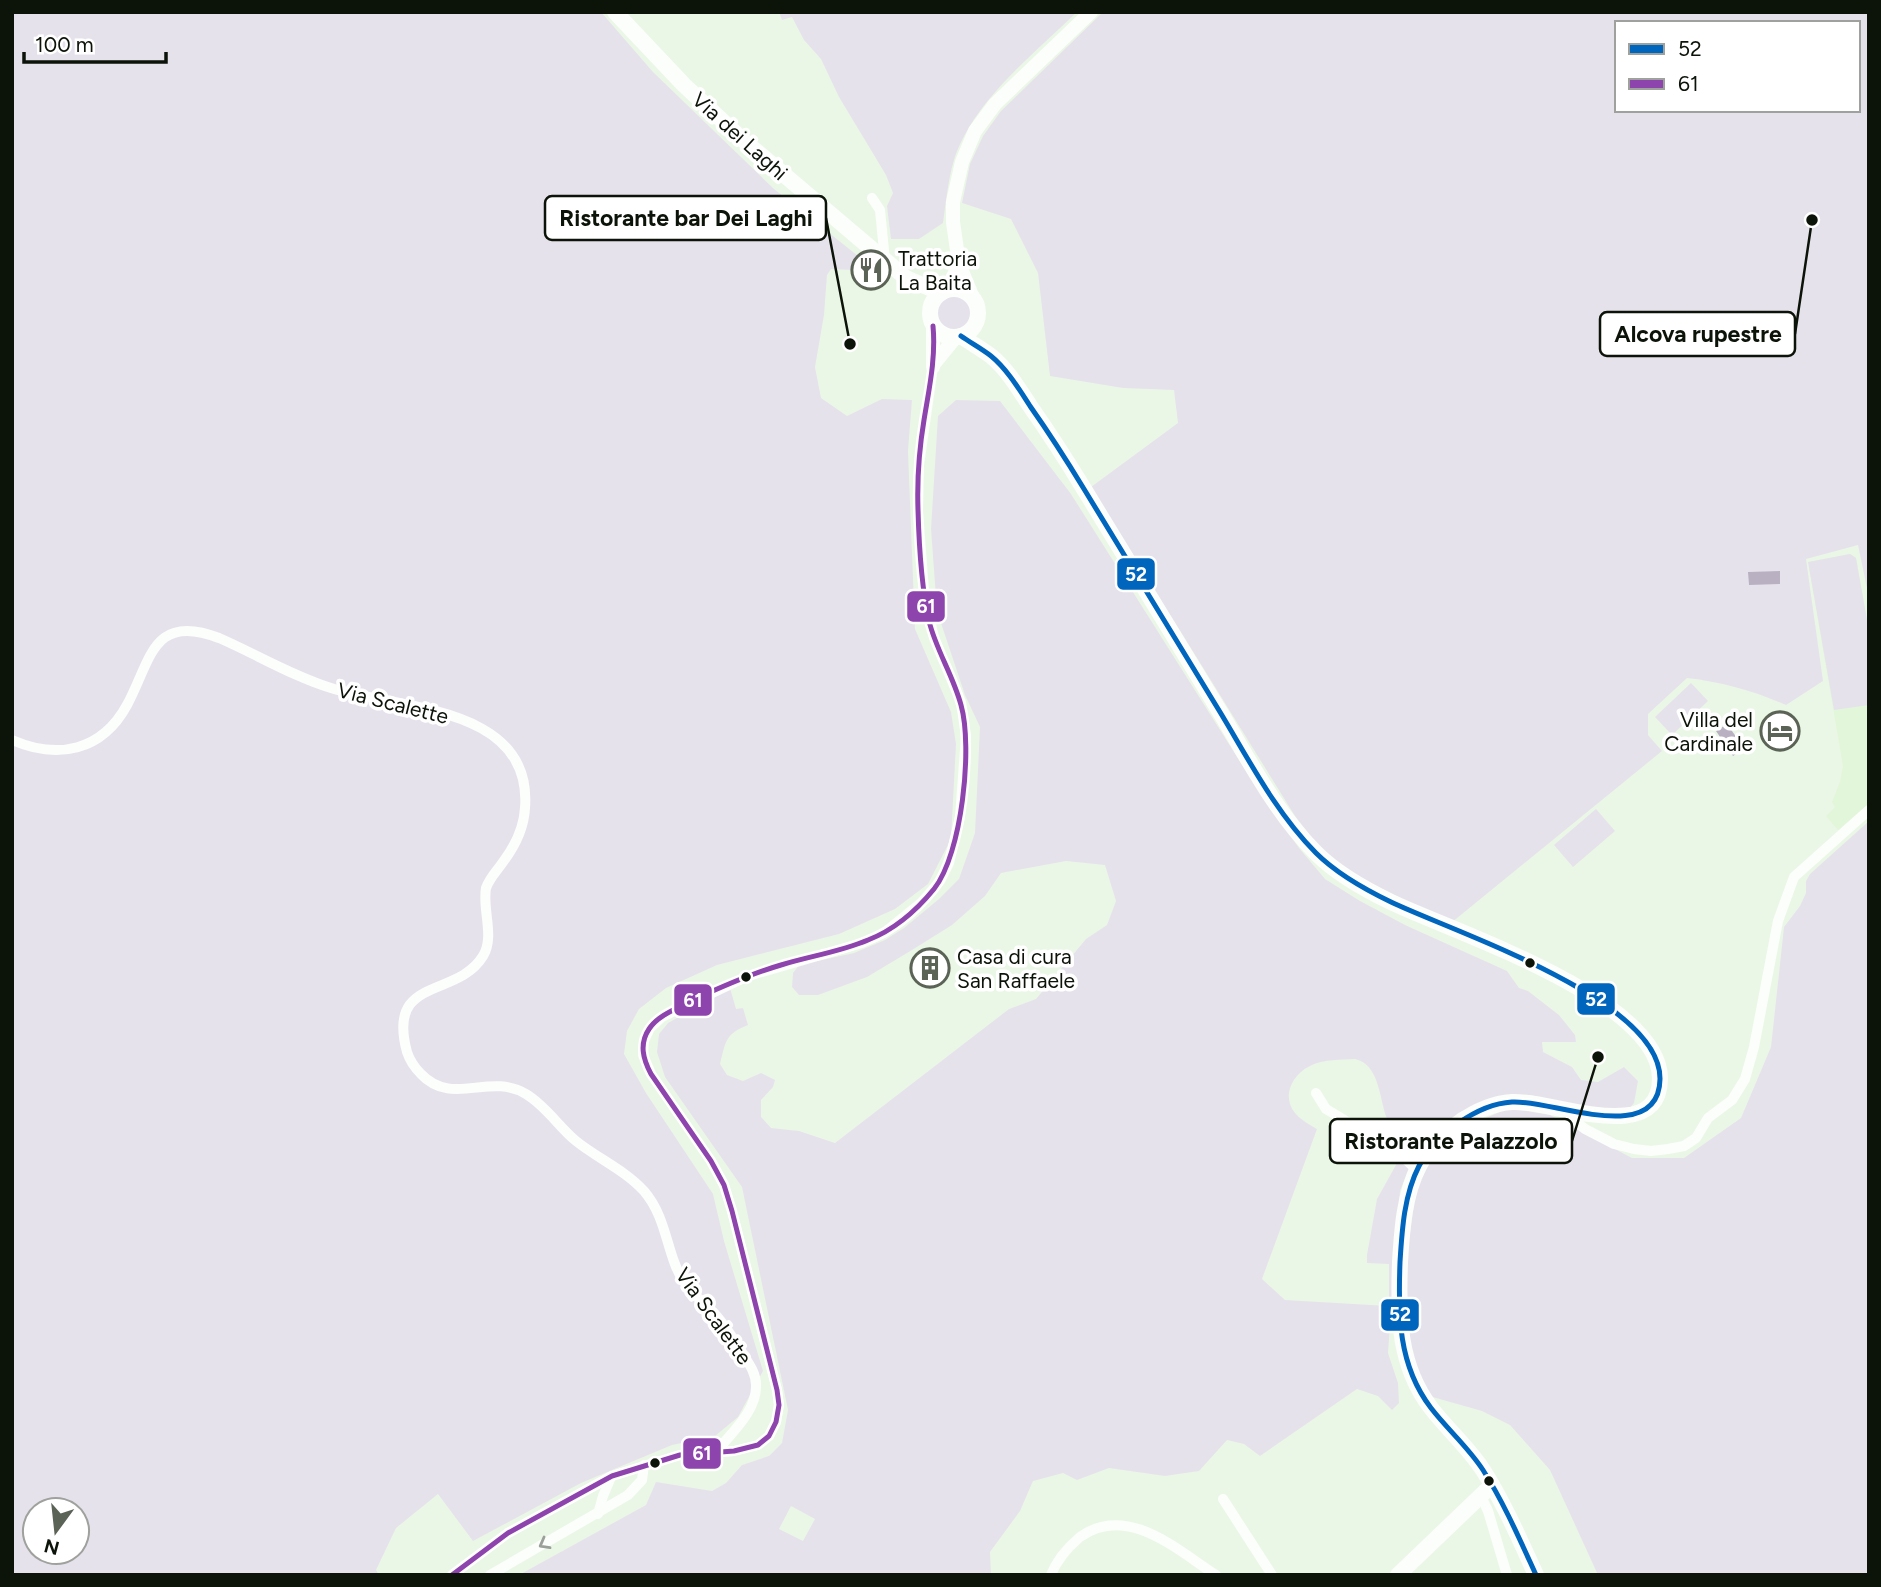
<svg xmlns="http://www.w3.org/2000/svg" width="1881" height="1587" font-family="Figtree,sans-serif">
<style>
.built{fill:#e2f6d9}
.green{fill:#e6e2ec;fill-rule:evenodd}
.water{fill:#b9b0c2}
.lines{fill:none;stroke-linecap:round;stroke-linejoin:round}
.minor{stroke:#fcfefb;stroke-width:10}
.tertiary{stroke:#fcfefb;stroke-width:14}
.secondary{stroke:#fcfefb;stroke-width:16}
.bus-1-casing{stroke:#fff;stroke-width:10}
.bus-2-casing{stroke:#fff;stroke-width:10}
.bus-1{stroke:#0065bd;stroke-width:5}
.bus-2{stroke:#8e44ad;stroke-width:5}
.oneway{stroke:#9ca09a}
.bus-dot{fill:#0c1308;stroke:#fff;stroke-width:2.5}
.labels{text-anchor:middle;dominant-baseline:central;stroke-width:7;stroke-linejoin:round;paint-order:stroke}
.street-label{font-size:21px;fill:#0c1308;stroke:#fff}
.poi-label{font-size:21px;fill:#0c1308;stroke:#fff;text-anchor:start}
.leader{fill:none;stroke:#0c1308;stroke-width:2.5}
.callout-dot{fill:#0c1308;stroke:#fff;stroke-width:2.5}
.callout{fill:#fff;stroke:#0c1308;stroke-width:2.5}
.callout-label{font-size:23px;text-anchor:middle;font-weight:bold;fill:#0c1308}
.line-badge{stroke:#fff;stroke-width:2.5}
.badge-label{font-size:19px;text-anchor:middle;font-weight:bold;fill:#fff}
</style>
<rect width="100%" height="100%" fill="#ebf7e6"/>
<path class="built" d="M 1850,554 L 1856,558 L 1869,631 L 1869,803 L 1838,830 L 1826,816 L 1835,807 L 1832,802 L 1840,782 L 1843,766 L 1808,562 Z"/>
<g class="green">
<path d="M 12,12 L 601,12 L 653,72 L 774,189 L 858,256 L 853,270 L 831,269 L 827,275 L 824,315 L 815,367 L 821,398 L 847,416 L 882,399 L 912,400 L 908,451 L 915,629 L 951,712 L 956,744 L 951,839 L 928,884 L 895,909 L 839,934 L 717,965 L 666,988 L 639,1009 L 627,1031 L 624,1054 L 646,1093 L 713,1194 L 724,1241 L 763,1371 L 738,1417 L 715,1436 L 672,1445 L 581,1483 L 473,1541 L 438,1494 L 396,1528 L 376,1570 L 379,1575 L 12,1575 ZM 35,1510 L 77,1510 L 77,1552 L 35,1552 Z"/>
<path d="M 779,12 L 1077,12 C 1034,54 973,101 954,160 C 948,180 946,202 943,223 L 919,239 L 891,239 L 887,206 L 893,193 L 886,175 L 839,97 L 821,59 L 804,40 L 792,17 L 782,20 Z"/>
<path d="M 1103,12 L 1869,12 L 1869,598 L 1858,545 L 1806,559 L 1823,681 L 1786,705 C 1754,691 1722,682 1687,678 L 1648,714 L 1648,735 L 1662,751 L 1451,923 L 1344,870 L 1319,847 L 1295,816 L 1091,487 L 1178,423 L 1174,390 L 1123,388 L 1050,376 L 1038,273 L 1011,219 L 962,203 L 970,164 L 983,136 L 1001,111 ZM 1617,23 L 1858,23 L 1858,110 L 1617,110 Z"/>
<circle cx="954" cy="313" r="19"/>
<path d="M 956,400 L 1000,401 L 1071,494 L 1258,790 L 1299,848 L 1325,879 L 1360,901 L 1405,925 L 1507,971 L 1519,988 L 1528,991 L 1559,1015 L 1575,1035 L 1576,1042 L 1542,1042 L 1543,1052 L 1572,1067 L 1581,1080 L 1598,1082 L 1624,1067 L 1638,1081 L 1634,1103 L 1629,1109 L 1612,1112 L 1530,1095 L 1491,1101 L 1458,1113 L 1413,1158 L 1400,1191 L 1388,1353 L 1398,1383 L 1399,1403 L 1392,1410 L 1378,1396 L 1357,1389 L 1260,1456 L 1244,1444 L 1227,1440 L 1199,1471 L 1165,1476 L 1109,1468 L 1077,1480 L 1063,1473 L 1033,1481 L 1020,1511 L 990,1552 L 991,1575 L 519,1575 L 646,1505 L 656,1482 L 712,1491 L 726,1483 L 742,1465 L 769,1456 L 782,1443 L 788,1410 L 742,1187 L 665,1077 L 657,1052 L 659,1034 L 668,1023 L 730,988 L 736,1009 L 743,1008 L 748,1025 C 725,1034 726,1041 720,1064 L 727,1075 L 743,1081 L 761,1073 L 775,1080 L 773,1087 L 761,1100 L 761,1117 L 771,1128 L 799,1131 L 835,1143 L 1009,1009 L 1036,999 L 1086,939 L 1107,925 L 1116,901 L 1105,865 L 1066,861 L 1001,873 L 985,896 L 952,925 L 912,950 L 867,977 L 818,995 L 799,995 L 792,987 L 793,973 L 799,965 L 854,953 L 885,940 L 904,928 L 939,899 L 959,879 L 975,833 L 980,727 L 965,695 L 937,611 L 931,529 L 938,416 ZM 1355,1059 C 1381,1065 1379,1102 1388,1121 C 1393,1131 1402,1134 1411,1138 L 1377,1199 L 1367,1255 L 1367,1263 L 1389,1264 L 1389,1306 L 1285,1300 L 1262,1279 L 1317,1129 C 1310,1125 1301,1120 1295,1113 C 1281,1096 1293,1073 1312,1065 C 1325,1059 1341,1060 1355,1059 ZM 791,1506 L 815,1519 L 803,1541 L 779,1529 Z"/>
<path d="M 1850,554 L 1856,558 L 1869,631 L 1869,705 L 1834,710 L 1808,562 Z"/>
<path d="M 1691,683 L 1708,701 L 1672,735 L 1655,717 Z"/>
<path d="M 1596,809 L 1615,831 L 1573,867 L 1554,845 Z"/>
<path d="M 1869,821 L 1869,1575 L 1598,1575 L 1550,1470 L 1510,1425 L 1482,1411 L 1429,1396 L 1411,1363 L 1405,1331 L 1408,1249 L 1414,1204 L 1419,1183 L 1431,1160 L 1465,1127 L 1509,1108 L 1550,1115 L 1632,1158 L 1684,1158 L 1741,1118 L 1771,1047 L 1784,927 L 1800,906 L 1806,893 L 1806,881 L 1810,874 Z"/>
</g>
<g class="water">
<path d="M 1780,571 L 1780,584 L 1749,585 L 1748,572 Z"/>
<path d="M 1727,724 L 1744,748 L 1733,756 L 1716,731 Z"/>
</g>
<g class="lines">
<g class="minor">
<path d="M 872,198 L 880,210 L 885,261"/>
<path d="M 12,740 C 58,760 102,751 127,705 C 151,661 152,612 219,638 C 256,654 292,676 331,688 C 398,709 533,705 525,808 C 524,828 515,846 503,862 C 497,871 490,877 486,888 C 482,909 495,937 483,956 C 457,999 386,975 407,1052 C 410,1061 415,1068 421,1074 C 452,1107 490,1072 526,1094 C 546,1106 558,1126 576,1141 C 597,1158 625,1170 644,1191 C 668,1219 666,1255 684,1282 C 692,1294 704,1303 714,1313 C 726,1326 735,1341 744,1356 C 750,1365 756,1374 756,1385 C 757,1411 731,1433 716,1452"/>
<path d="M 1316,1093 L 1326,1109 L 1356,1127 L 1376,1132 L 1417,1170"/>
<path d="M 1569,1109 L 1575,1121 L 1585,1129 L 1614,1144 L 1634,1149 L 1651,1151 L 1668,1149 L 1684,1146 L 1696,1138 L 1708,1118 L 1732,1100 L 1745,1079 L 1754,1047 L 1778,921 L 1794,877 L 1869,810"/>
<path d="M 1480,1494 L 1488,1511 L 1507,1575"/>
<path d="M 1223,1499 L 1272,1575"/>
<path d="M 598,1514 L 603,1496 L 611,1477"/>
<path d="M 452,1575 L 508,1533 L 612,1476 L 680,1455 L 734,1451 L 758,1445 L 769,1436 L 776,1422 L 779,1405 L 777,1390 L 732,1211 L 724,1185 L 711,1161 L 651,1074 L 643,1055 L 644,1041 L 650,1028 L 662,1017 L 748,976 L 862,943 L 884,933 L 921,903 L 940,881 L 949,863 L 960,817 L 966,736 L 961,702 L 934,638 L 924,591 L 918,511 L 919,465 L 933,367"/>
<path d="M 490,1575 L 628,1495 L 642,1480 L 644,1465"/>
<path d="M 1051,1575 C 1057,1559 1067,1548 1080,1537 C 1127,1503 1177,1550 1216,1575"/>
</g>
<g class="tertiary">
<path d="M 947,290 L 959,264"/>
<path d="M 973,298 L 959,264 L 953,222 L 953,202 L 962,162 L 975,131 L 995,104 L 1091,12"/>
<path d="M 933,365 L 955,338"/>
<path d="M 933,367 L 933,326"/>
</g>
<g class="secondary">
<path d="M 615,12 L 684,85 L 743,140 L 906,278 L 941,293"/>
<circle cx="954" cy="313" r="24"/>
<path d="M 961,336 C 971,343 982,349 991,356 C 1007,369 1019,389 1030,406 C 1049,433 1067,461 1084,489 C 1129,563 1174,637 1220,712 C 1249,760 1276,813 1316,853 C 1337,874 1364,889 1391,902 C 1451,931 1661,999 1660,1079 C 1659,1148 1550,1099 1512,1102 C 1477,1104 1435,1135 1419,1166 C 1404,1195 1402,1230 1400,1262 C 1398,1315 1398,1365 1431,1408 C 1448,1430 1468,1447 1483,1470 C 1504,1503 1520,1540 1536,1575"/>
<path d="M 1398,1575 L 1492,1485"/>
</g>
<g class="bus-1-casing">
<path id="bus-1" d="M 961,336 C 971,343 982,349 991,356 C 1007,369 1019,389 1030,406 C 1049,433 1067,461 1084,489 C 1129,563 1174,637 1220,712 C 1249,760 1276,813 1316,853 C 1337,874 1364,889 1391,902 C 1451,931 1661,999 1660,1079 C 1659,1148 1550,1099 1512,1102 C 1477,1104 1435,1135 1419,1166 C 1404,1195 1402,1230 1400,1262 C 1398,1315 1398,1365 1431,1408 C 1448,1430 1468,1447 1483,1470 C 1504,1503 1520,1540 1536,1575"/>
</g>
<g class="bus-2-casing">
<path id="bus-2" d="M 452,1575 L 508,1533 L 612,1476 L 680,1455 L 734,1451 L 758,1445 L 769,1436 L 776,1422 L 779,1405 L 777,1390 L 732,1211 L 724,1185 L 711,1161 L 651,1074 C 643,1059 639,1044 649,1029 C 658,1015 678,1008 693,1000 C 721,987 750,974 781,965 C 810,956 840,952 868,940 C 894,930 916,911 934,889 C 962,854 973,747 961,705 C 953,675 936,650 929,621 C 921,585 919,546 918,510 C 917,480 919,450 924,420 C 929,389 936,358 933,326"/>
</g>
<use href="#bus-1" class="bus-1"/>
<use href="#bus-2" class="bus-2"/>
</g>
<defs><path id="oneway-chevron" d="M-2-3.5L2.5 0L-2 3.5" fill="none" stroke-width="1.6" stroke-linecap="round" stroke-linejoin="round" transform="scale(1.75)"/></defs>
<use class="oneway" href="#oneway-chevron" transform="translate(544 1544) rotate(151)"/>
<defs>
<g id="restaurant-ring" transform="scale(2.0125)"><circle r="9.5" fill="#fff" stroke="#5a6356" stroke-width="1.5"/><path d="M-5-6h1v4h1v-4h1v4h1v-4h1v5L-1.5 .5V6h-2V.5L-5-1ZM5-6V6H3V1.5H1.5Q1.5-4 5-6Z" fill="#5a6356"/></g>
<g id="hotel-ring" transform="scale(2.0125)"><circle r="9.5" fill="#fff" stroke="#5a6356" stroke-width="1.5"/><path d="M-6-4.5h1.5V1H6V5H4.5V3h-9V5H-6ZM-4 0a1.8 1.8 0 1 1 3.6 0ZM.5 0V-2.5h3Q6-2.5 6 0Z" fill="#5a6356"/></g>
<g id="building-ring" transform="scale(2.0125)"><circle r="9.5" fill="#fff" stroke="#5a6356" stroke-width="1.5"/><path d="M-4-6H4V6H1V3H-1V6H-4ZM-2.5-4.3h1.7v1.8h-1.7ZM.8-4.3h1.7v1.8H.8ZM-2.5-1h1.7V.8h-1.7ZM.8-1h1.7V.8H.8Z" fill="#5a6356"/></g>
</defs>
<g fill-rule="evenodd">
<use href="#restaurant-ring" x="871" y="270"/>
<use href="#hotel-ring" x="1780" y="731"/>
<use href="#building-ring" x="930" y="968"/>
</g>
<g class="bus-dot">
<circle cx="1530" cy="963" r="6"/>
<circle cx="746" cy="977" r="6"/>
<circle cx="655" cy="1463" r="6"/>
<circle cx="1489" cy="1481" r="6"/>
</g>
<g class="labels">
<g class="street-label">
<text transform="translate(740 136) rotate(42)">Via dei Laghi</text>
<text transform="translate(393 703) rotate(14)">Via Scalette</text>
<text transform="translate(714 1316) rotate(54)">Via Scalette</text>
</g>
<g class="poi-label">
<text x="898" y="258">Trattoria<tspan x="898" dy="24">La Baita</tspan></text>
<text x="1753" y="719" text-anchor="end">Villa del<tspan x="1753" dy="24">Cardinale</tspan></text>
<text x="957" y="956">Casa di cura<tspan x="957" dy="24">San Raffaele</tspan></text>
</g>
</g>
<path class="leader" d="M850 344L826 218M1812 220L1795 334M1598 1057L1572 1141"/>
<g class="callout-dot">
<circle cx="850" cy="344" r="7"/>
<circle cx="1812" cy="220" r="7"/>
<circle cx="1598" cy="1057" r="7"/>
</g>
<g class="callout">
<rect x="545" y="196" width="281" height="44" rx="7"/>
<rect x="1600" y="312" width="195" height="44" rx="7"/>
<rect x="1330" y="1119" width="242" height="44" rx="7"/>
</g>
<g class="callout-label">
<text x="686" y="226">Ristorante bar Dei Laghi</text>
<text x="1698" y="342">Alcova rupestre</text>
<text x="1451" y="1149">Ristorante Palazzolo</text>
</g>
<g class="line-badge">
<rect x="1116" y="557" width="40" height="34" rx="7" fill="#0065bd"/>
<rect x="906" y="590" width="40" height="33" rx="7" fill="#8e44ad"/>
<rect x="1576" y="982" width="40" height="34" rx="7" fill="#0065bd"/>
<rect x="673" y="983" width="40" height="34" rx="7" fill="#8e44ad"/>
<rect x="1380" y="1298" width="40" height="34" rx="7" fill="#0065bd"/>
<rect x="682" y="1437" width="40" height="33" rx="7" fill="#8e44ad"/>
</g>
<g class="badge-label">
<text x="1136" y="581">52</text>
<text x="926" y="613">61</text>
<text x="1596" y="1006">52</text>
<text x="693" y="1007">61</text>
<text x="1400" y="1321">52</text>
<text x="702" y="1460">61</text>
</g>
<rect width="1881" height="1587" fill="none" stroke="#0c1308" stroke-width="28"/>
<rect x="1615" y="21" width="245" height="91" fill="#ffffff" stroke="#9ea19c" stroke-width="2"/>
<rect x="1629" y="44" width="35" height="10" fill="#0065bd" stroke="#9ea19c" stroke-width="2"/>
<text x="1678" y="56" font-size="21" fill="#0c1308">52</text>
<rect x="1629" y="79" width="35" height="10" fill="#8e44ad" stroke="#9ea19c" stroke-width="2"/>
<text x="1678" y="91" font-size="21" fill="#0c1308">61</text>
<g transform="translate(56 1531) rotate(195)"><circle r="33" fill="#ffffff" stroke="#9ea19c" stroke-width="2"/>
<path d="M0-5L12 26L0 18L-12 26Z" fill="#5a6356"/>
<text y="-10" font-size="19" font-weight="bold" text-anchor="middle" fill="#0c1308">N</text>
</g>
<path d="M24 52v10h142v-10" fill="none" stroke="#0c1308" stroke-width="3.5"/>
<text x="35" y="52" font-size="21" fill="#0c1308" stroke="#ffffff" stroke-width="5" paint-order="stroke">100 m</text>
</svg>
